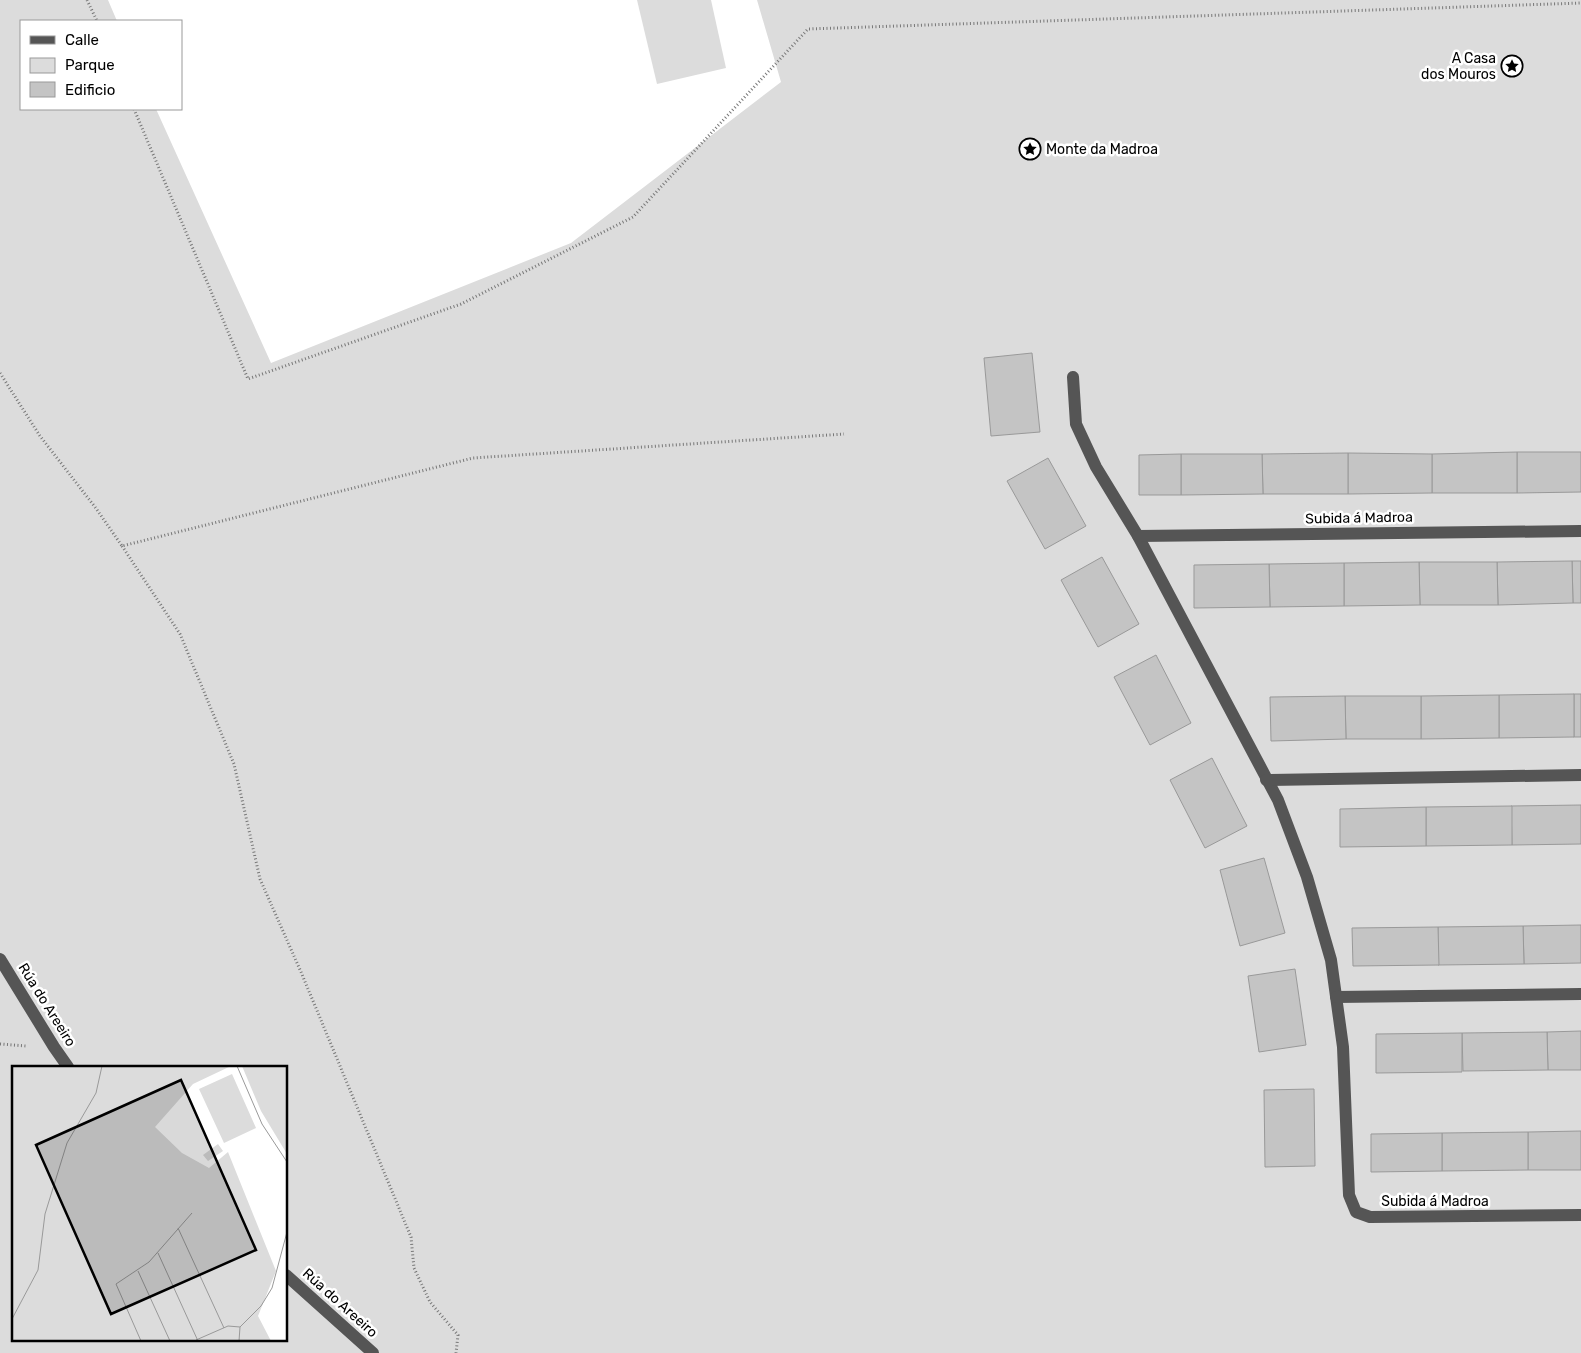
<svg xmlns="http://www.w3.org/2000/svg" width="1581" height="1353" font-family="Rubik,sans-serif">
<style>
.green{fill:#dcdcdc;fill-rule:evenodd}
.building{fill:#c4c4c4;stroke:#999}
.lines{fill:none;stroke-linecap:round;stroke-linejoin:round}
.path{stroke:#777;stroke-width:3;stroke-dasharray:1 2.5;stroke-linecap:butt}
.minor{stroke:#555;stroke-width:12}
.labels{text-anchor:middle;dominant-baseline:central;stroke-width:5;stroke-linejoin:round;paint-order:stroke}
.poi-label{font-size:14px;fill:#000;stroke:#fff;text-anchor:end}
.street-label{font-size:14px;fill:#000;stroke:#fff}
.inset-road{fill:none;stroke:#999;stroke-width:1}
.view{fill:#000;fill-opacity:0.15;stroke:#000;stroke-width:2.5}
.inset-edge{fill:none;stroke:#000;stroke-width:2.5}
</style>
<rect width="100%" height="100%" fill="#fff"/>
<g class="green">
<path d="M 0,0 L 108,0 L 117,21 L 21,21 L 21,109 L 156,109 L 271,363 L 571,243 L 781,82 L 757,0 L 1581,0 L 1581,1353 L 0,1353 ZM 14,1067 L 286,1067 L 286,1339 L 14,1339 Z"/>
<path d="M 637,0 L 711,0 L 726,68 L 657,84 Z"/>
</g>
<g class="building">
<path d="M 1032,353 L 1040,432 L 991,436 L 984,358 Z"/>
<path d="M 1517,452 L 1581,452 L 1581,492 L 1517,493 Z"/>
<path d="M 1517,452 L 1517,493 L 1432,493 L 1432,454 Z"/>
<path d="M 1348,453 L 1432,454 L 1432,493 L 1348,494 Z"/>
<path d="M 1348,453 L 1348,494 L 1263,494 L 1262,454 Z"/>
<path d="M 1181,454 L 1262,454 L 1263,494 L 1181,495 Z"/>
<path d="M 1181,454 L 1181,495 L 1139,495 L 1139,455 Z"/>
<path d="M 1048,458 L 1086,526 L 1045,549 L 1007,481 Z"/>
<path d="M 1102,557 L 1139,624 L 1098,647 L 1061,580 Z"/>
<path d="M 1572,561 L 1581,561 L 1581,603 L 1573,603 Z"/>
<path d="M 1572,561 L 1573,603 L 1498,605 L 1497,562 Z"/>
<path d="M 1419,562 L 1497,562 L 1498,605 L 1420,605 Z"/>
<path d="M 1419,562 L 1420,605 L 1344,606 L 1344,563 Z"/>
<path d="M 1344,563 L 1344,606 L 1270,607 L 1269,564 Z"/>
<path d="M 1269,564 L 1270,607 L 1194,608 L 1194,565 Z"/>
<path d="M 1156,655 L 1191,723 L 1150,745 L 1114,677 Z"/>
<rect x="1574" y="694" width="7" height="43"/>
<path d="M 1574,694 L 1574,737 L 1499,738 L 1499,695 Z"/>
<path d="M 1499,695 L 1499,738 L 1421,739 L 1421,696 Z"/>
<path d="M 1345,696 L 1421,696 L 1421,739 L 1346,739 Z"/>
<path d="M 1345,696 L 1346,739 L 1271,741 L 1270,697 Z"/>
<path d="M 1212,758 L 1247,826 L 1205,848 L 1170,780 Z"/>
<path d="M 1581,805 L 1581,844 L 1512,845 L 1511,806 Z"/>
<path d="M 1512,806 L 1512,845 L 1426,846 L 1426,807 Z"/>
<path d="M 1426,807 L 1426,846 L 1340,847 L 1340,809 Z"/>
<path d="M 1264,858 L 1285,933 L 1240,946 L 1220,870 Z"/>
<path d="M 1581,925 L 1581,963 L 1524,964 L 1523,926 Z"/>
<path d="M 1523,926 L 1524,964 L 1438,965 L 1438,927 Z"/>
<path d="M 1438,927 L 1439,965 L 1353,966 L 1352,928 Z"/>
<path d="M 1295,969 L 1306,1045 L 1259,1052 L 1248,976 Z"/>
<path d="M 1581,1031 L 1581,1070 L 1548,1070 L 1547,1032 Z"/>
<path d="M 1547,1032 L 1548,1070 L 1463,1071 L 1462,1033 Z"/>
<path d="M 1462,1033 L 1462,1072 L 1376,1073 L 1376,1034 Z"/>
<path d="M 1314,1089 L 1315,1166 L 1265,1167 L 1264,1090 Z"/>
<path d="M 1581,1131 L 1581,1170 L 1528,1170 L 1528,1132 Z"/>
<path d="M 1528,1132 L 1528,1170 L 1442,1171 L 1442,1133 Z"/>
<path d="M 1442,1133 L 1442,1171 L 1371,1172 L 1371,1134 Z"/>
</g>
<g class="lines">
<g class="path">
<path d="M 87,0 L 97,21"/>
<path d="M 134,109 L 248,379 L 461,304 L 633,217 L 808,29 L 1581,3"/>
<path d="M 0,373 L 40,436 L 95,507 L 122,546 L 473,458 L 844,434"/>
<path d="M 122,546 L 180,634 L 234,764 L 260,879 L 301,972 L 411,1237 L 414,1268 L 430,1302 L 458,1335 L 456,1353"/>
<path d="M 0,1044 L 26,1046"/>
</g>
<g class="minor">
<path d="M 1073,377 L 1076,424 L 1096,467 L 1138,536 L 1278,800 L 1307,877 L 1331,960 L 1343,1047 L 1349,1195 L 1356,1212 L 1370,1217 L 1581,1215"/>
<path d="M 1138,536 L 1581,531"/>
<path d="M 1266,780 L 1581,775"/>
<path d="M 0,959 L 54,1047 L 68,1067"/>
<path d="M 1336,997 L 1581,994"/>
<path d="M 286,1275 L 373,1353"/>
</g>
</g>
<defs>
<g id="sight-ring" transform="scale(1.125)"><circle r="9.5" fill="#fff" stroke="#000" stroke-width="1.5"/><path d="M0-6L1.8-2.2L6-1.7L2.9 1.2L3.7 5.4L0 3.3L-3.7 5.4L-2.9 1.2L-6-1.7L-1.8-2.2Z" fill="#000"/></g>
</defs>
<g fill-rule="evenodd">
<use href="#sight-ring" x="1512" y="66"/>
<use href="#sight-ring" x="1030" y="149"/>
</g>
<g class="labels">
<g class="poi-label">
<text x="1496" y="58">A Casa<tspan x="1496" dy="16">dos Mouros</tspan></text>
<text x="1046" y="149" text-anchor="start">Monte da Madroa</text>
</g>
<g class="street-label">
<text transform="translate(1359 518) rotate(-1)">Subida á Madroa</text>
<text transform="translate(47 1005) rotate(58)">Rúa do Areeiro</text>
<text x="1435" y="1201">Subida á Madroa</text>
<text transform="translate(340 1303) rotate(42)">Rúa do Areeiro</text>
</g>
</g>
<g transform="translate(12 1066)">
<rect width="275" height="275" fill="#fff"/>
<path d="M 0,0 L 219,0 L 181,18 L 143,61 L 170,87 L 197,102 L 216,86 L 264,205 L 246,250 L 259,275 L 0,275 ZM 230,0 L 275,0 L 275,88 L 249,45 ZM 220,8 L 244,62 L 212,77 L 187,23 ZM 206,78 L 211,85 L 196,95 L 191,89 Z" fill="#dcdcdc"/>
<path class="inset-road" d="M 225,0 L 250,58 L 275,96M 166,162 L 212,262M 146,187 L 186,275M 126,205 L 158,275M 0,253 L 26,204 L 33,148 L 55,77 L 84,27 L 90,0M 184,274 L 216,260 L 228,261M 129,275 L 104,218 L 137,196 L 180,147M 227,275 L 228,261 L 249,240 L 260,222 L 275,166"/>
<path class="view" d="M 169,14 L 244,184 L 99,248 L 24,79 Z"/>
<rect width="275" height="275" class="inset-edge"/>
</g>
<rect x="20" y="20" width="162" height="90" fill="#ffffff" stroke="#999999"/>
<rect x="30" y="36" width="25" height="8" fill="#555555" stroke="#999999"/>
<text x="65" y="45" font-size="15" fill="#000000">Calle</text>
<rect x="30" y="58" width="25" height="15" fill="#dcdcdc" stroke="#999999"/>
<text x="65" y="70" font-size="15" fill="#000000">Parque</text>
<rect x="30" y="82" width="25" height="15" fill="#c4c4c4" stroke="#999999"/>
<text x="65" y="95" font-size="15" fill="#000000">Edificio</text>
</svg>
